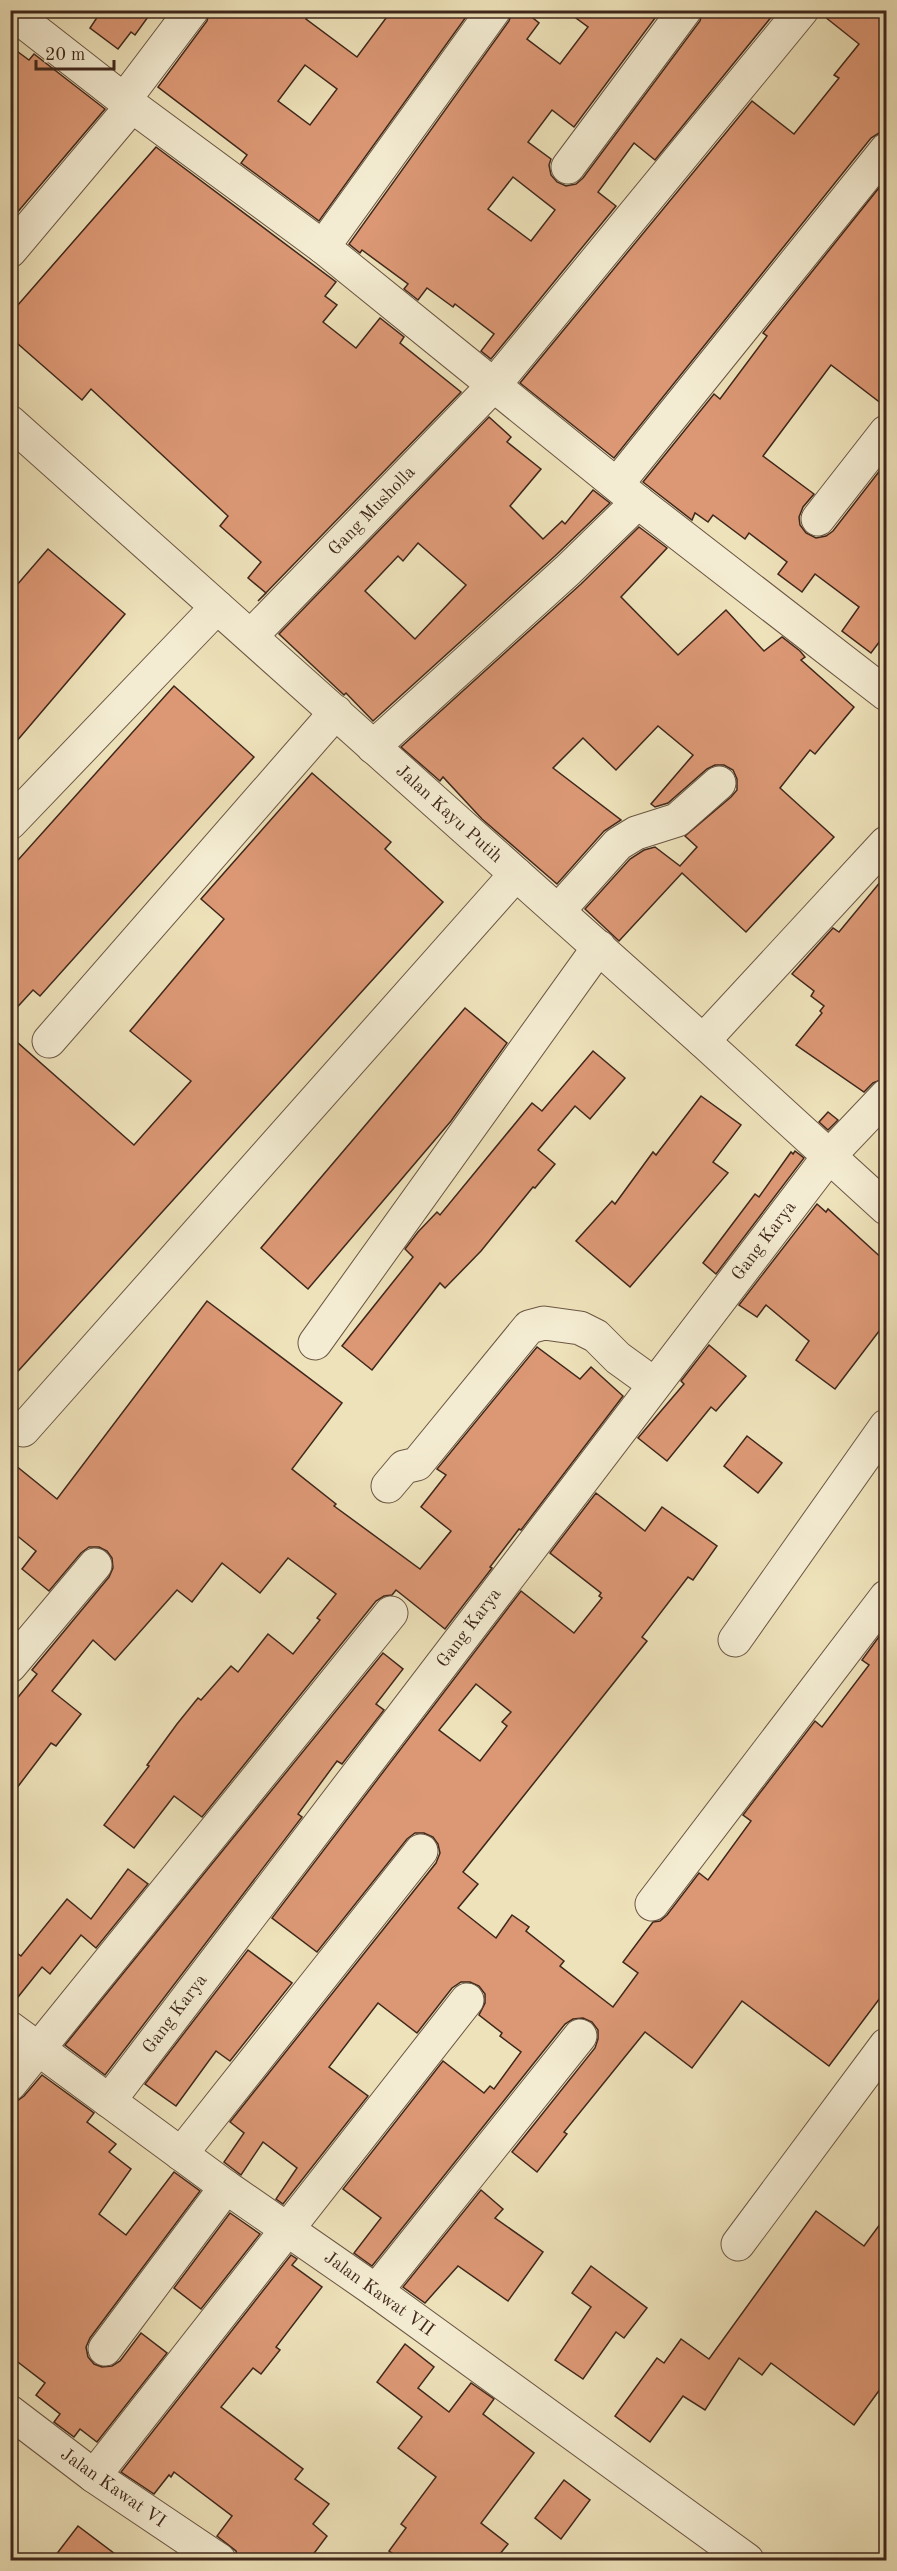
<svg xmlns="http://www.w3.org/2000/svg" width="897" height="2571" font-family="'Old Standard TT',serif">
<style>
.building{fill:#dc9875;stroke:#3f271b;stroke-width:1.5;fill-rule:evenodd}
.lines{fill:none;stroke-linecap:round;stroke-linejoin:round}
.minor-casing{stroke:#6b5643;stroke-width:35}
.minor{stroke:#f4ecd2;stroke-width:33}
.labels{text-anchor:middle;dominant-baseline:central;stroke-width:4.5;stroke-linejoin:round;paint-order:stroke}
.street-label{font-size:18px;fill:#3f271b;stroke:#f4ecd2}
</style>
<rect width="100%" height="100%" fill="#eee2ba"/>
<filter id="stains"><feTurbulence type="fractalNoise" baseFrequency=".00333" numOctaves="4"/><feColorMatrix values="0 0 0 0 .2 0 0 0 0 .09 0 0 0 0 .02 0 0 0 .5 -.17"/></filter>
<radialGradient id="worn" r=".72"><stop offset=".6" stop-color="#630" stop-opacity="0"/><stop offset="1" stop-color="#630" stop-opacity=".3"/></radialGradient>
<g class="building">
<path d="M 102,10 L 153,10 L 135,35 L 131,32 L 118,49 L 90,28 Z"/>
<path d="M 210,10 L 312,10 L 306,19 L 357,57 L 392,10 L 471,10 L 319,221 L 241,163 L 247,155 L 158,87 L 207,21 ZM 305,65 L 337,89 L 310,125 L 278,101 Z"/>
<path d="M 513,10 L 523,10 L 539,23 L 527,39 L 560,64 L 588,27 L 565,10 L 661,10 L 574,127 L 552,110 L 528,142 L 551,159 L 549,165 L 551,175 L 557,182 L 566,186 L 576,184 L 583,178 L 700,21 L 703,10 L 777,10 L 655,160 L 634,143 L 598,192 L 616,206 L 491,359 L 481,351 L 494,334 L 455,304 L 453,307 L 427,288 L 418,300 L 404,289 L 408,284 L 362,250 L 360,253 L 349,244 L 509,21 ZM 513,177 L 555,210 L 531,241 L 488,209 Z"/>
<path d="M 820,10 L 886,10 L 886,132 L 879,133 L 871,138 L 614,458 L 520,383 L 752,101 L 794,134 L 839,78 L 834,75 L 859,44 L 820,13 Z"/>
<path d="M 10,46 L 29,60 L 34,54 L 105,109 L 10,221 Z"/>
<path d="M 156,147 L 336,282 L 325,296 L 337,305 L 323,322 L 356,348 L 380,318 L 404,337 L 400,343 L 461,392 L 258,601 L 266,593 L 248,578 L 261,562 L 220,526 L 228,516 L 91,389 L 82,400 L 10,337 L 10,314 Z"/>
<path d="M 886,179 L 886,407 L 831,365 L 763,456 L 814,494 L 803,507 L 799,517 L 800,525 L 806,533 L 816,538 L 826,536 L 833,531 L 881,469 L 886,473 L 886,633 L 871,653 L 842,631 L 859,607 L 815,574 L 802,592 L 778,574 L 787,562 L 749,533 L 745,539 L 713,515 L 708,522 L 695,513 L 692,520 L 643,482 L 714,394 L 720,399 L 767,336 L 763,333 Z"/>
<path d="M 489,417 L 511,437 L 507,442 L 541,469 L 510,506 L 543,539 L 562,521 L 565,524 L 593,490 L 610,503 L 555,556 L 373,721 L 346,693 L 344,695 L 279,634 ZM 418,543 L 466,585 L 415,639 L 365,591 L 398,556 L 403,561 Z"/>
<path d="M 639,527 L 667,548 L 621,597 L 678,655 L 726,610 L 764,651 L 782,637 L 800,651 L 805,657 L 801,660 L 854,707 L 815,754 L 810,750 L 780,788 L 834,837 L 746,932 L 682,873 L 619,941 L 585,909 L 630,859 L 644,850 L 655,847 L 680,866 L 697,847 L 685,836 L 731,797 L 737,790 L 737,779 L 733,770 L 724,765 L 715,765 L 707,769 L 668,803 L 655,807 L 651,804 L 693,755 L 658,726 L 616,770 L 583,738 L 553,768 L 621,820 L 604,831 L 557,884 L 482,819 L 443,777 L 440,781 L 401,747 L 581,584 Z"/>
<path d="M 48,549 L 125,614 L 10,749 L 10,593 Z"/>
<path d="M 174,686 L 254,757 L 40,996 L 33,990 L 10,1015 L 10,869 Z"/>
<path d="M 312,773 L 391,842 L 385,849 L 443,902 L 10,1380 L 10,1036 L 134,1145 L 191,1081 L 130,1031 L 224,919 L 201,899 Z"/>
<path d="M 886,875 L 886,1078 L 873,1083 L 864,1092 L 796,1045 L 822,1013 L 820,1011 L 824,1006 L 811,996 L 814,991 L 792,974 L 833,928 L 839,932 Z"/>
<path d="M 465,1008 L 507,1043 L 451,1121 L 308,1289 L 261,1248 Z"/>
<path d="M 593,1051 L 625,1078 L 590,1119 L 575,1106 L 538,1150 L 555,1164 L 535,1188 L 533,1187 L 481,1251 L 445,1288 L 440,1283 L 372,1370 L 342,1346 L 413,1257 L 405,1249 L 418,1232 L 437,1212 L 440,1215 L 532,1103 L 542,1111 Z"/>
<path d="M 701,1096 L 741,1125 L 713,1162 L 728,1173 L 630,1287 L 576,1241 L 612,1201 L 615,1204 L 653,1152 L 656,1155 Z"/>
<path d="M 828,1112 L 838,1120 L 828,1130 L 819,1122 Z"/>
<path d="M 795,1151 L 804,1158 L 716,1274 L 703,1263 L 755,1194 L 759,1197 L 791,1152 L 793,1154 Z"/>
<path d="M 817,1204 L 826,1212 L 828,1209 L 886,1262 L 886,1322 L 835,1389 L 796,1360 L 809,1341 L 766,1305 L 757,1317 L 739,1305 Z"/>
<path d="M 207,1301 L 342,1403 L 292,1469 L 336,1504 L 334,1506 L 420,1569 L 451,1531 L 421,1507 L 446,1475 L 437,1469 L 537,1347 L 580,1379 L 591,1367 L 623,1396 L 521,1530 L 519,1529 L 490,1567 L 492,1568 L 445,1629 L 396,1590 L 392,1595 L 384,1596 L 376,1601 L 202,1817 L 174,1796 L 134,1848 L 104,1825 L 149,1766 L 147,1765 L 177,1724 L 198,1698 L 201,1700 L 231,1666 L 238,1672 L 268,1634 L 293,1654 L 320,1620 L 317,1618 L 336,1594 L 288,1558 L 260,1593 L 222,1563 L 192,1602 L 177,1590 L 115,1660 L 93,1640 L 52,1691 L 81,1714 L 56,1746 L 51,1743 L 10,1797 L 10,1707 L 37,1674 L 32,1670 L 109,1577 L 113,1568 L 112,1558 L 107,1551 L 99,1547 L 89,1547 L 81,1553 L 49,1591 L 22,1569 L 36,1551 L 10,1530 L 10,1461 L 57,1499 Z"/>
<path d="M 709,1345 L 746,1376 L 716,1411 L 711,1407 L 667,1461 L 638,1438 L 684,1384 L 681,1381 Z"/>
<path d="M 747,1436 L 782,1463 L 758,1493 L 724,1466 Z"/>
<path d="M 596,1493 L 645,1531 L 662,1507 L 717,1546 L 693,1580 L 688,1577 L 642,1637 L 647,1641 L 463,1872 L 478,1884 L 458,1908 L 496,1938 L 512,1915 L 529,1927 L 526,1931 L 564,1961 L 560,1966 L 613,2007 L 638,1973 L 623,1962 L 653,1922 L 660,1921 L 667,1915 L 699,1873 L 708,1880 L 751,1821 L 743,1815 L 815,1721 L 822,1727 L 869,1665 L 862,1660 L 886,1627 L 886,1990 L 829,2066 L 742,2001 L 692,2068 L 645,2032 L 564,2132 L 567,2134 L 537,2172 L 512,2152 L 595,2048 L 598,2039 L 598,2030 L 592,2022 L 583,2018 L 573,2019 L 565,2024 L 372,2266 L 354,2253 L 381,2218 L 343,2189 L 443,2061 L 484,2093 L 490,2086 L 494,2089 L 521,2052 L 500,2036 L 502,2033 L 479,2015 L 485,2003 L 485,1994 L 479,1986 L 470,1982 L 461,1982 L 452,1988 L 417,2033 L 378,2003 L 329,2067 L 368,2096 L 283,2204 L 276,2199 L 297,2168 L 263,2142 L 241,2175 L 224,2162 L 244,2133 L 230,2122 L 436,1863 L 440,1853 L 438,1844 L 433,1837 L 424,1833 L 415,1833 L 407,1839 L 317,1952 L 272,1918 L 521,1591 L 574,1633 L 602,1598 L 599,1596 L 601,1593 L 550,1553 ZM 476,1684 L 511,1712 L 502,1722 L 507,1726 L 480,1761 L 439,1730 Z"/>
<path d="M 383,1653 L 403,1669 L 376,1704 L 384,1710 L 342,1764 L 337,1761 L 298,1814 L 302,1817 L 105,2075 L 65,2045 Z"/>
<path d="M 128,1869 L 148,1884 L 96,1948 L 81,1935 L 50,1974 L 42,1967 L 10,2007 L 10,1948 L 21,1956 L 67,1899 L 91,1919 Z"/>
<path d="M 248,1950 L 292,1983 L 230,2061 L 216,2051 L 176,2106 L 145,2084 Z"/>
<path d="M 42,2075 L 94,2113 L 87,2122 L 116,2144 L 109,2152 L 131,2169 L 99,2214 L 126,2235 L 174,2172 L 200,2191 L 90,2338 L 86,2347 L 88,2357 L 94,2364 L 102,2367 L 112,2366 L 120,2361 L 141,2333 L 167,2353 L 97,2442 L 80,2429 L 74,2437 L 54,2422 L 60,2414 L 36,2395 L 45,2383 L 10,2356 L 10,2102 L 17,2101 L 24,2096 Z"/>
<path d="M 481,2190 L 503,2209 L 495,2218 L 543,2252 L 508,2301 L 458,2266 L 425,2303 L 403,2287 Z"/>
<path d="M 816,2211 L 864,2246 L 886,2216 L 886,2381 L 854,2425 L 771,2363 L 762,2375 L 739,2358 L 705,2410 L 683,2396 L 650,2442 L 615,2416 L 657,2358 L 664,2363 L 681,2339 L 709,2359 Z"/>
<path d="M 230,2213 L 260,2234 L 201,2309 L 174,2288 Z"/>
<path d="M 291,2255 L 297,2259 L 292,2265 L 322,2287 L 276,2347 L 280,2350 L 261,2374 L 253,2368 L 221,2407 L 303,2469 L 295,2479 L 329,2504 L 313,2524 L 327,2536 L 309,2560 L 238,2560 L 236,2551 L 217,2536 L 232,2516 L 174,2472 L 171,2477 L 169,2475 L 154,2494 L 121,2472 Z"/>
<path d="M 591,2266 L 647,2308 L 624,2338 L 616,2332 L 583,2379 L 555,2360 L 591,2307 L 572,2293 Z"/>
<path d="M 405,2344 L 434,2367 L 418,2388 L 449,2412 L 471,2383 L 494,2399 L 483,2414 L 534,2453 L 481,2523 L 508,2544 L 495,2560 L 402,2560 L 389,2551 L 406,2528 L 401,2524 L 436,2477 L 398,2448 L 422,2417 L 377,2382 Z"/>
<path d="M 564,2480 L 590,2500 L 561,2539 L 535,2518 Z"/>
<path d="M 78,2526 L 123,2560 L 52,2560 Z"/>
</g>
<g class="lines">
<g class="minor-casing">
<g id="minor">
<path d="M 10,11 L 124,100 L 323,247 L 638,502 L 886,694"/>
<path d="M 124,100 L 192,10"/>
<path d="M 568,167 L 685,10"/>
<path d="M 323,247 L 494,10"/>
<path d="M 10,251 L 132,106"/>
<path d="M 10,422 L 703,1041 L 886,1208"/>
<path d="M 617,484 L 886,150"/>
<path d="M 818,519 L 886,432"/>
<path d="M 251,636 L 494,385 L 802,10"/>
<path d="M 373,747 L 568,570 L 638,502"/>
<path d="M 10,823 L 217,607"/>
<path d="M 558,911 L 618,844 L 636,833 L 677,820 L 719,783"/>
<path d="M 49,1041 L 336,712"/>
<path d="M 703,1041 L 886,843"/>
<path d="M 315,1343 L 599,947"/>
<path d="M 23,1430 L 516,874"/>
<path d="M 388,1486 L 404,1467 L 417,1464 L 529,1327 L 544,1323 L 580,1328 L 596,1336 L 618,1358 L 654,1384"/>
<path d="M 735,1640 L 886,1426"/>
<path d="M 10,1666 L 95,1565"/>
<path d="M 652,1904 L 886,1597"/>
<path d="M 10,2028 L 226,2187 L 376,2291 L 747,2560"/>
<path d="M 10,2084 L 391,1613"/>
<path d="M 109,2101 L 830,1155 L 886,1096"/>
<path d="M 181,2154 L 421,1851"/>
<path d="M 738,2244 L 886,2045"/>
<path d="M 376,2291 L 580,2036"/>
<path d="M 105,2349 L 226,2187"/>
<path d="M 10,2412 L 94,2476 L 219,2560"/>
<path d="M 94,2476 L 467,2000"/>
</g>
</g>
<use href="#minor" class="minor"/>
</g>
<g class="labels">
<g class="street-label">
<text transform="translate(372 511) rotate(-46)">Gang Musholla</text>
<text transform="translate(449 814) rotate(42)">Jalan Kayu Putih</text>
<text transform="translate(764 1241) rotate(-53)">Gang Karya</text>
<text transform="translate(469 1628) rotate(-53)">Gang Karya</text>
<text transform="translate(175 2014) rotate(-53)">Gang Karya</text>
<text transform="translate(379 2294) rotate(36)">Jalan Kawat VII</text>
<text transform="translate(113 2488) rotate(35)">Jalan Kawat VI</text>
</g>
</g>
<rect width="897" height="2571" fill="none" stroke="#eee2ba" stroke-width="36"/>
<rect x="12" y="12" width="873" height="2547" fill="none" stroke="#3f271b" stroke-width="3"/>
<rect x="18" y="18" width="861" height="2535" fill="none" stroke="#3f271b" stroke-width="1.5"/>
<path d="M36 60v9h78v-9" fill="none" stroke="#3f271b" stroke-width="3"/>
<text x="45" y="60" font-size="18" fill="#3f271b" stroke="#f4ecd2" stroke-width="4.5" paint-order="stroke">20 m</text>
<rect width="100%" height="100%" filter="url(#stains)"/>
<rect width="100%" height="100%" fill="url(#worn)"/>
</svg>
